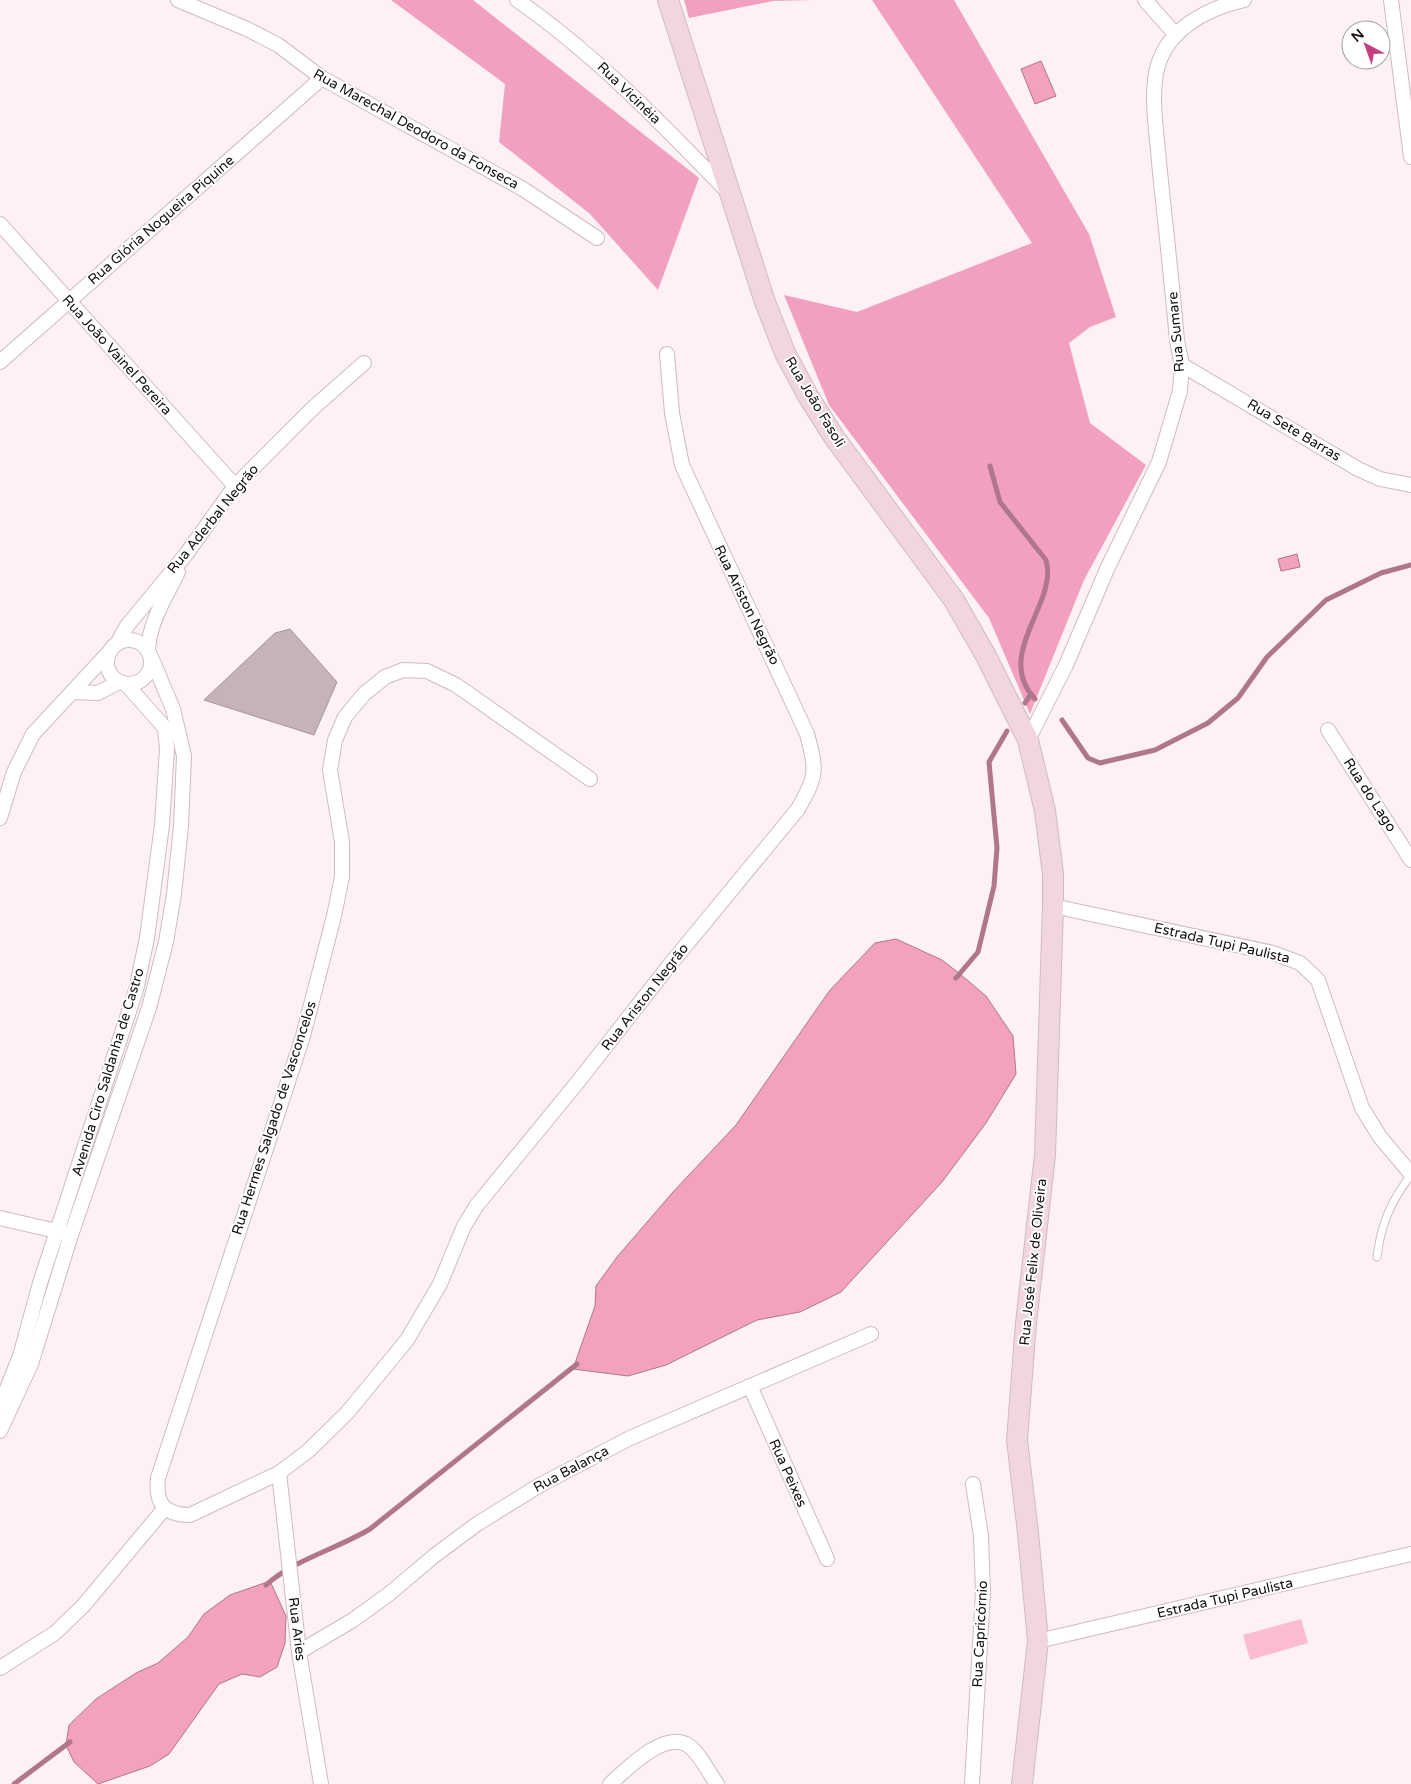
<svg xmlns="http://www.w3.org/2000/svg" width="1411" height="1784" font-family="'Varela Round',sans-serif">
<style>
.green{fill:#fbbcd3}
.forest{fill:#f1a0bf}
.water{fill:#f2a1bf;stroke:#b0768b}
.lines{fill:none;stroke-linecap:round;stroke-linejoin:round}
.stream{stroke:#b0768b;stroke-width:5}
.building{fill:#c6b3b9;stroke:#a7959b}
.lane-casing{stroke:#cebbc1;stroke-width:9}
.street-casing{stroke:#cebbc1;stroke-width:16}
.secondary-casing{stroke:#cebbc1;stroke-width:22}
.lane{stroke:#fff;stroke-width:7}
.street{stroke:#fff;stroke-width:14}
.secondary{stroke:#f1d6e1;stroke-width:20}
.labels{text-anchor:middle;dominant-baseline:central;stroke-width:4;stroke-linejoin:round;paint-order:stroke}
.street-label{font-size:14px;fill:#161012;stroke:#fff}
</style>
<rect width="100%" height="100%" fill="#fdf1f5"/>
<path class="green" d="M 1301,1619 L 1308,1643 L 1250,1660 L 1243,1635 Z"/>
<g class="forest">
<path d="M 391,0 L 473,0 L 699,178 L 658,290 L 590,214 L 499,142 L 505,84 Z"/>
<path d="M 684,0 L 814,0 L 773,1 L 689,18 Z"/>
<path d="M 872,0 L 954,0 L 1089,234 L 1116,317 L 1090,327 L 1069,343 L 1090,423 L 1146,465 L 1084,580 L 1030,714 L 989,618 L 829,405 L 784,295 L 857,312 L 1032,243 Z"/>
</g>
<g class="water">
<path d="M 1041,61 L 1056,96 L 1035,104 L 1021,69 Z"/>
<path d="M 1297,554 L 1300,567 L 1281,571 L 1278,559 Z"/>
<path d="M 896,939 L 942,960 L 960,974 L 986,996 L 1013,1036 L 1016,1074 L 986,1123 L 942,1182 L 841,1292 L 800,1312 L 757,1320 L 666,1365 L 628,1376 L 573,1369 L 595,1306 L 596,1286 L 617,1257 L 673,1192 L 736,1125 L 830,990 L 875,943 Z"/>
<path d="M 270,1581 L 286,1616 L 285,1643 L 277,1667 L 260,1677 L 242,1674 L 219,1684 L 169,1754 L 150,1766 L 98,1784 L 74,1762 L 66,1745 L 69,1725 L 96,1699 L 136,1673 L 158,1663 L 188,1637 L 204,1614 L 230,1595 Z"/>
</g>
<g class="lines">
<g class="stream">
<path d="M 990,466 L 1000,502 L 1046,560 C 1059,603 993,654 1035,699"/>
<path d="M 1025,703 L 1031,694"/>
<path d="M 1062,720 L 1088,758 L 1100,763 L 1155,750 L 1208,723 L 1238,698 L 1267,657 L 1326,600 L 1381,573 L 1411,565"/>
<path d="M 956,978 L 978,952 L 994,886 L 997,848 L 989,762 L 1007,731"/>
<path d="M 266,1585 C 295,1559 337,1549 370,1529 L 577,1364"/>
<path d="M 14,1784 L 70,1742"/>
</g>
</g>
<path class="building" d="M 290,629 L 337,682 L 314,735 L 204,700 L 275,633 Z"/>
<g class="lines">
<g class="lane-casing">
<path id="lane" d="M 1377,1257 C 1381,1224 1391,1201 1411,1175"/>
</g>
<g class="street-casing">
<g id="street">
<path d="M 178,0 L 247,29 L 278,45 L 322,78 L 523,189 L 597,238"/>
<path d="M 517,0 C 596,55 661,123 727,191"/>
<path d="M 1145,0 L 1176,35"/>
<path d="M 1391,0 L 1411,157"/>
<path d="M 0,224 L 235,486"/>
<path d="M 0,362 L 322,78"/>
<path d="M 1182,365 L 1358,469 L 1380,479 L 1411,485"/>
<circle cx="129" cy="662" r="22"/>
<path d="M 117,644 L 127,626 L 187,553 L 235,486 L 312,409 L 364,363"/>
<path d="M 148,650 C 150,620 165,599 178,572"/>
<path d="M 72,692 L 98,693 L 119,682"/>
<path d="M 1328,730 L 1411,860"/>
<path d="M 1028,740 L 1066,665 L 1108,567 L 1159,462 L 1180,391 L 1182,365 L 1177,341 C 1172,281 1165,222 1159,162 C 1157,134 1151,102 1156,74 C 1163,31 1205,9 1244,0"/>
<path d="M 590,779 L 456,685 L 427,671 L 403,670 L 385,677 L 364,694 L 345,717 L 335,740 L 330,770 L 342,842 L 342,877 L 334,916 L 303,1036 L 158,1478 C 155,1503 164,1515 190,1515 L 279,1473 L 308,1451 L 347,1413 L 407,1340 L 440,1284 L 464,1226 L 477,1205 L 577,1083 L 668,967 L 798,809 C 817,776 817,770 807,734 L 682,465 L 672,413 L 667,354"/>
<path d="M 0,818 L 14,772 L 33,734 L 111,650"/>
<path d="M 1053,906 L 1273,953 L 1300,963 L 1318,980 L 1362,1108 L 1380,1137 L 1411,1174"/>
<path d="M 0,1218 L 65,1233"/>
<path d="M 750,1386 L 827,1559"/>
<path d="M 0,1406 L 20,1356 L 40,1283 L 136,990 L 147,938 L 162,825 L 167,749 L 165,728 L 126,684"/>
<path d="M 0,1431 L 31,1364 L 71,1235 L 149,1008 L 166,942 L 174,894 L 181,826 L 184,756 L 173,709 L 151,657"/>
<path d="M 279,1473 L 299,1652 L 321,1784"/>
<path d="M 1038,1641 L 1411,1554"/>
<path d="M 299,1652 L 353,1620 L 389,1594 L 434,1556 L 477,1524 L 540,1485 L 630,1438 L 871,1334"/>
<path d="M 0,1668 L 55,1633 L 83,1606 L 165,1508"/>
<path d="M 610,1784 C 626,1770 662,1732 686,1744 C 699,1751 708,1772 717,1784"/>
<path d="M 972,1784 L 983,1592 L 981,1536 L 973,1484"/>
</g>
</g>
<g class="secondary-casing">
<path id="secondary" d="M 668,0 L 765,302 L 785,353 L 808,396 L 834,437 L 954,600 L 986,656 L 1028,740 L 1045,811 L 1053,874 L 1053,906 L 1045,1155 L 1026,1323 L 1017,1440 L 1028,1533 L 1038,1641 L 1022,1784"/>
</g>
<use href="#lane" class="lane"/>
<use href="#street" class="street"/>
<use href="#secondary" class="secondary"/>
</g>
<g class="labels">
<g class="street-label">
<text transform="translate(629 93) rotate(44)">Rua Vicinéia</text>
<text transform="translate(416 129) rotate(29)">Rua Marechal Deodoro da Fonseca</text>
<text transform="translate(161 220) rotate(-41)">Rua Glória Nogueira Piquine</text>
<text transform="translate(1176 332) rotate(-95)">Rua Sumare</text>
<text transform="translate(117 355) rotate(48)">Rua João Vainel Pereira</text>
<text transform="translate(815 402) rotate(59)">Rua João Fasoli</text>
<text transform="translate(1294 430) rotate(31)">Rua Sete Barras</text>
<text transform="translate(213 519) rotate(-51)">Rua Aderbal Negrão</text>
<text transform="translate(747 605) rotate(64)">Rua Ariston Negrão</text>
<text transform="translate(1370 795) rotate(57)">Rua do Lago</text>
<text transform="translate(1222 943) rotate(13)">Estrada Tupi Paulista</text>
<text transform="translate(645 997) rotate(-52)">Rua Ariston Negrão</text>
<text transform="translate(108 1072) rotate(-73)">Avenida Ciro Saldanha de Castro</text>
<text transform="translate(274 1118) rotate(-72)">Rua Hermes Salgado de Vasconcelos</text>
<text transform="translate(1033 1262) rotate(-84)">Rua José Felix de Oliveira</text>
<text transform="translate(571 1469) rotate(-28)">Rua Balança</text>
<text transform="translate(788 1473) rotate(66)">Rua Peixes</text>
<text transform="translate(1225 1598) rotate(-13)">Estrada Tupi Paulista</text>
<text transform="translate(297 1629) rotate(83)">Rua Aries</text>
<text transform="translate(980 1634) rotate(-87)">Rua Capricórnio</text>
</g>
</g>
<g transform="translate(1366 45) rotate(319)"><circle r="24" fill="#ffffff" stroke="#a29fa0"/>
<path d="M0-4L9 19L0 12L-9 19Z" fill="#c6407f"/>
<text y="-8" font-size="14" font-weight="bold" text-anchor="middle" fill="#161012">N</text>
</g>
</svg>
